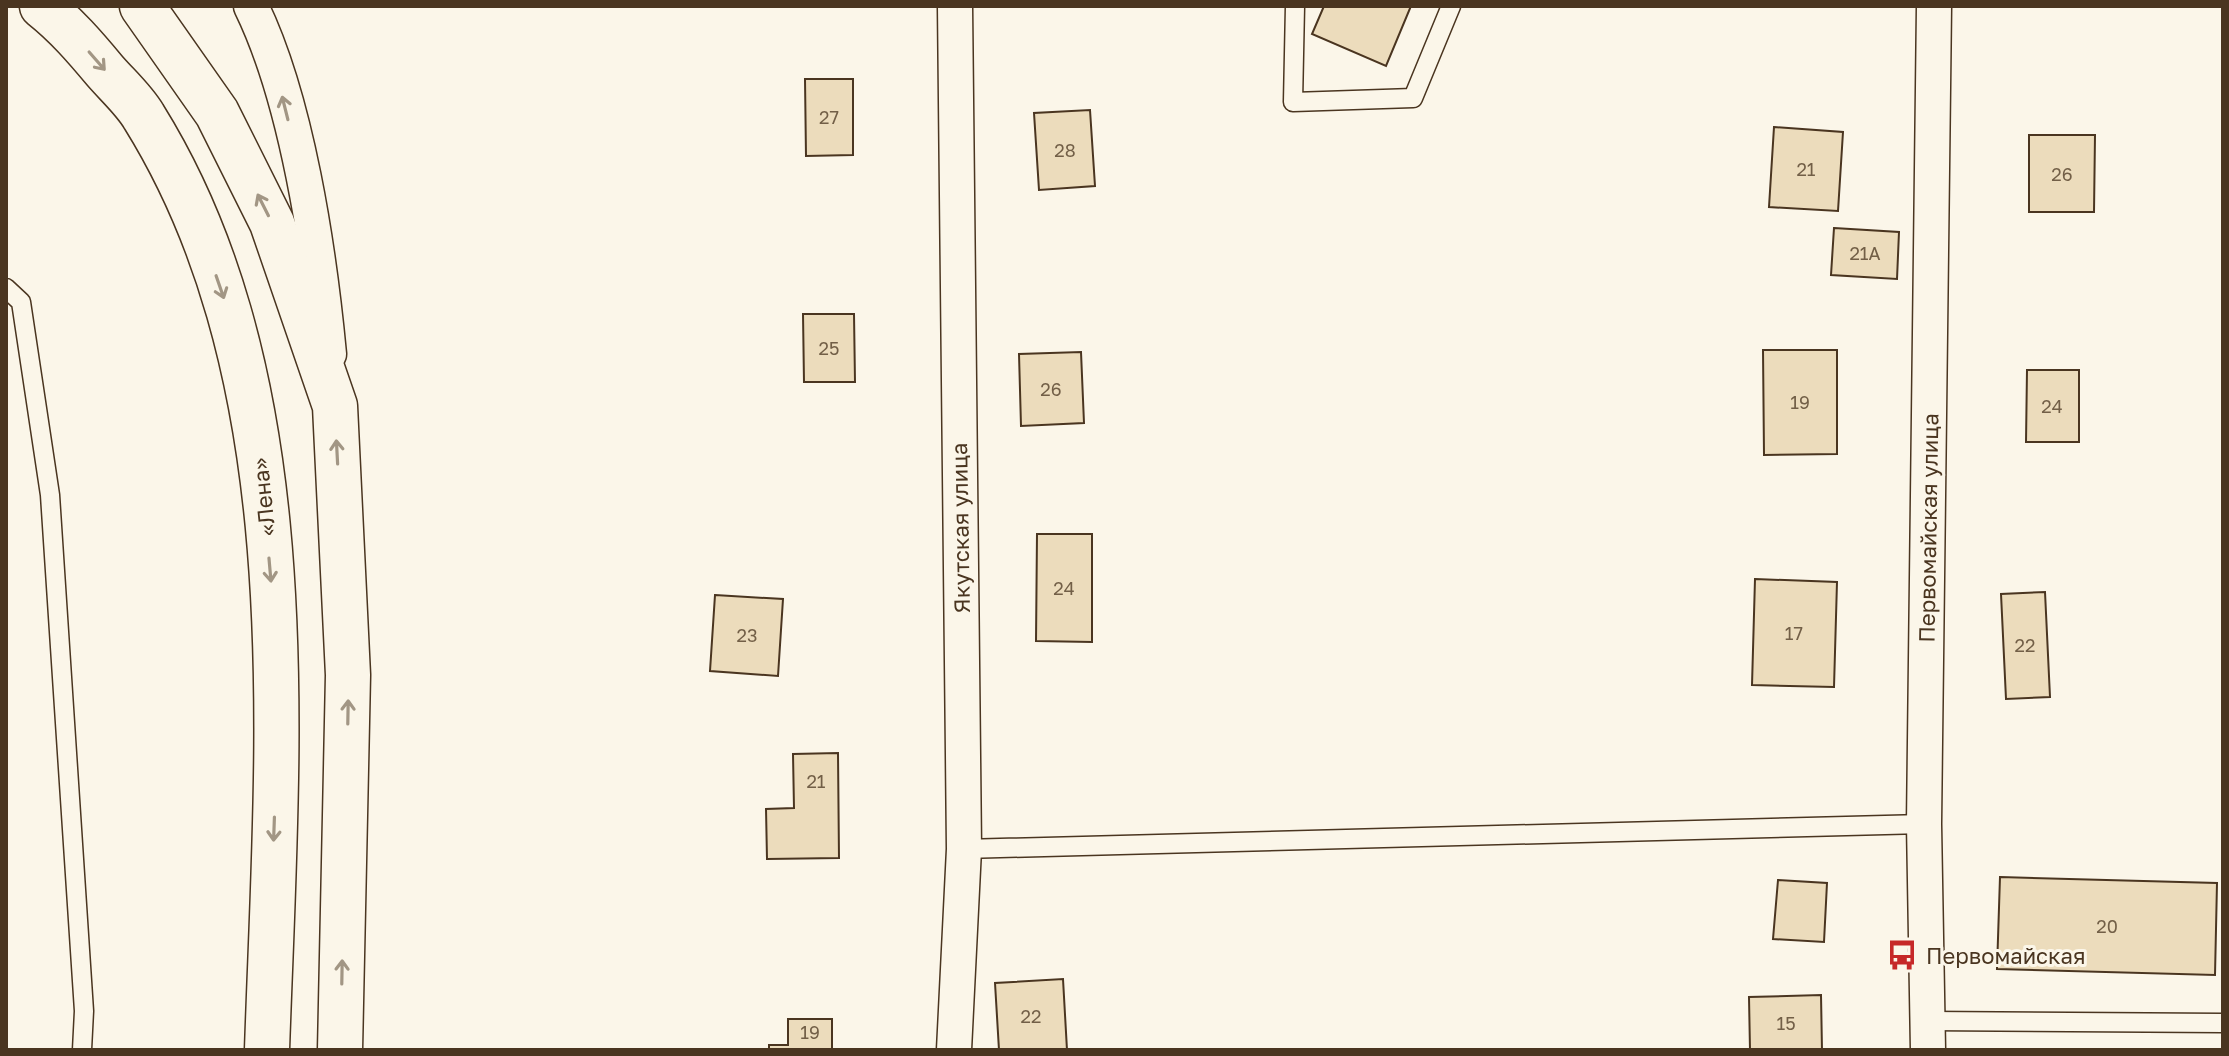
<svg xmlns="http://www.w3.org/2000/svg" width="2229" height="1056" font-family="'Golos Text',sans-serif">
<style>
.building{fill:#ecdcbc;stroke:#4a3520;stroke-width:2}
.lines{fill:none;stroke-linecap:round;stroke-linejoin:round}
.service-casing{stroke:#4a3520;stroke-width:21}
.minor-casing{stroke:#4a3520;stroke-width:37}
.trunk-casing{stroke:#4a3520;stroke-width:47}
.service{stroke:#fbf6e9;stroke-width:18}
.minor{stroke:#fbf6e9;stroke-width:34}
.trunk{stroke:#fbf6e9;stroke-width:44}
.oneway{stroke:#a29684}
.labels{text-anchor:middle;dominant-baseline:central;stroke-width:6;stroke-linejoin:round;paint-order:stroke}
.number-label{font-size:18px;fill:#725f47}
.street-label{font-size:22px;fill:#4a3520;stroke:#fbf6e9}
.poi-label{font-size:22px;fill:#4a3520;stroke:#fbf6e9;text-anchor:start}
</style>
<rect width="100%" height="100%" fill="#fbf6e9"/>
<g class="building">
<path d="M 1324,6 L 1411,6 L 1386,66 L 1312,34 Z"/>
<path d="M 805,79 L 853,79 L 853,155 L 806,156 Z"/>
<path d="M 1090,110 L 1095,186 L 1039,190 L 1034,113 Z"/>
<path d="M 1774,127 L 1843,132 L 1838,211 L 1769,207 Z"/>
<path d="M 2029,135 L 2095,135 L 2094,212 L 2029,212 Z"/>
<path d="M 1834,228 L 1899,232 L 1897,279 L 1831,275 Z"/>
<path d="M 803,314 L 854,314 L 855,382 L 804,382 Z"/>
<path d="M 1763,350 L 1837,350 L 1837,454 L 1764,455 Z"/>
<path d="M 1081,352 L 1084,423 L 1021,426 L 1019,354 Z"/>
<path d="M 2027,370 L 2079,370 L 2079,442 L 2026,442 Z"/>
<path d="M 1037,534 L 1092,534 L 1092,642 L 1036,641 Z"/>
<path d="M 1755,579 L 1837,582 L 1834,687 L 1752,685 Z"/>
<path d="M 2045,592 L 2050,697 L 2006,699 L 2001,594 Z"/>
<path d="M 715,595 L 783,599 L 778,676 L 710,671 Z"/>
<path d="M 838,753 L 839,858 L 767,859 L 766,809 L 794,808 L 793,754 Z"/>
<path d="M 2000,877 L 2217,883 L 2215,975 L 1997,969 Z"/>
<path d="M 1778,880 L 1827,883 L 1824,942 L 1773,939 Z"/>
<path d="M 1063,979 L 1067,1050 L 999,1050 L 995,983 Z"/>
<path d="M 1821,995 L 1822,1050 L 1750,1050 L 1749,997 Z"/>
<path d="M 788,1019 L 832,1019 L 832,1050 L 769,1050 L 769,1045 L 788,1045 Z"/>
</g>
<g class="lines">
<g class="service-casing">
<g id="service">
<path d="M 1295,6 L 1293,102 L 1413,98 L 1451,6"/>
<path d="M 6,288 L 21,302 L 50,495 L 84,1011 L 82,1050"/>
<path d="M 964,849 L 1924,824"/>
<path d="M 1928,1021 L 2223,1023"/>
</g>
</g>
<g class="minor-casing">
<g id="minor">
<path d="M 251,6 C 297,100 319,249 329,354"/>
<path d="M 954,1050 L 964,849 L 955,6"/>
<path d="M 1928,1050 L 1924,824 L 1934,6"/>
</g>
</g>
<g class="trunk-casing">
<g id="trunk">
<path d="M 42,6 C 66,25 85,47 105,71 C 118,86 134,100 144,117 C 310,384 277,749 267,1050"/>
<path d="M 142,6 L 217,113 L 272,223 L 335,406 L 348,675 L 340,1050"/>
</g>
</g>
<use href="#service" class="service"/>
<use href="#minor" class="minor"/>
<use href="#trunk" class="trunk"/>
</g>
<defs><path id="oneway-shaft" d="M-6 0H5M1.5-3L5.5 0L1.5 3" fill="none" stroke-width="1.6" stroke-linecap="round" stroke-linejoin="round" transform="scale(2)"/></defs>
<g class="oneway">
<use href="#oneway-shaft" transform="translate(97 61) rotate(49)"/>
<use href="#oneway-shaft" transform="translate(285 108) rotate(-104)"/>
<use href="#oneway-shaft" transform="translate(263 205) rotate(-117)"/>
<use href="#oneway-shaft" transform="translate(220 287) rotate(71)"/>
<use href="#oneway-shaft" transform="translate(337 452) rotate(-93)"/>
<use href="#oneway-shaft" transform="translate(270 570) rotate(85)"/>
<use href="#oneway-shaft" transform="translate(348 712) rotate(-89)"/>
<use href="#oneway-shaft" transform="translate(274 829) rotate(92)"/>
<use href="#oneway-shaft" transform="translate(342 972) rotate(-89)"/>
</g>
<defs>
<g id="bus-bare" transform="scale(2.4)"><path d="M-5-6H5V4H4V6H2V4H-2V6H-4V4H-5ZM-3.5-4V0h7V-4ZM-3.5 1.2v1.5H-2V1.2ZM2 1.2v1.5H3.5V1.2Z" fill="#c62828" stroke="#fbf6e9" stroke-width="2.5" paint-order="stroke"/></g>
</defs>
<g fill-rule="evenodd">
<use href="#bus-bare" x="1902" y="955"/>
</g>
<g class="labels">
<g class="number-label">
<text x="829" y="117">27</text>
<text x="1065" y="150">28</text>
<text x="1806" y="169">21</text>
<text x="2062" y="174">26</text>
<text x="1865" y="253">21А</text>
<text x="829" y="348">25</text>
<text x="1051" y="389">26</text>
<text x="1800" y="402">19</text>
<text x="2052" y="406">24</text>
<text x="1064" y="588">24</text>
<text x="1794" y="633">17</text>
<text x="747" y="635">23</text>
<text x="2025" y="645">22</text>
<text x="816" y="781">21</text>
<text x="2107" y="926">20</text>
<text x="1031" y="1016">22</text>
<text x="1786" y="1023">15</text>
<text x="810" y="1032">19</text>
</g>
<g class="street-label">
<text transform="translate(263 497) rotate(-96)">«Лена»</text>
<text transform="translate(960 528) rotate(-91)">Якутская улица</text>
<text transform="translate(1928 528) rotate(-89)">Первомайская улица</text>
</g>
<g class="poi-label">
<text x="1926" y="955">Первомайская</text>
</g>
</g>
<rect width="2229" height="1056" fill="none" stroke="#4a3520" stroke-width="16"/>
</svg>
